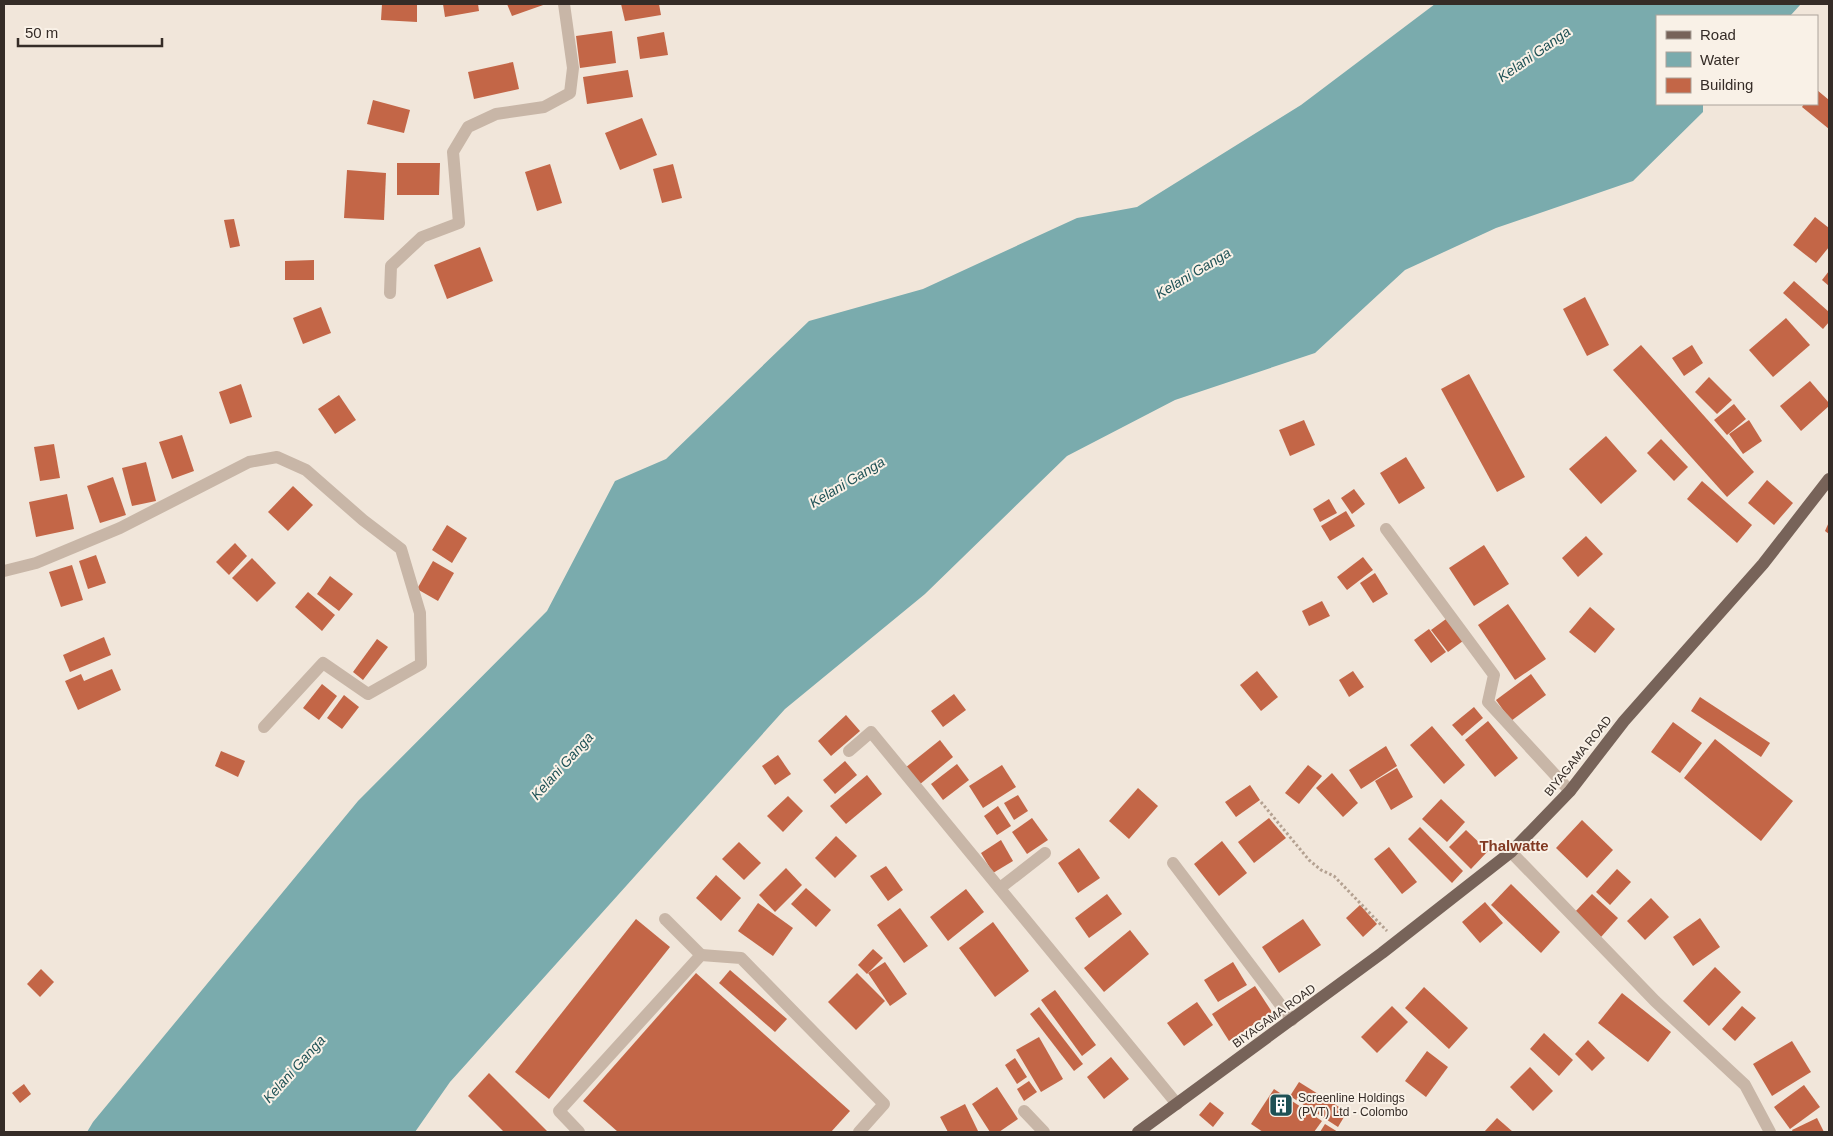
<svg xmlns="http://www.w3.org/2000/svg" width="1833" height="1136" font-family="Helvetica,sans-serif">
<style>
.water{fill:#7aabad}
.building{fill:#c36647}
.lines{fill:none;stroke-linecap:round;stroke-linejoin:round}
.path{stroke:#b4a191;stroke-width:3;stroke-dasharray:2.5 2.5;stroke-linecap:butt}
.street{stroke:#c8b6a7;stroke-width:12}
.primary{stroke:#776359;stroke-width:12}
.labels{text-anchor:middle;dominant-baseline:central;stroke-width:4;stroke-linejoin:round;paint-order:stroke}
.street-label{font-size:12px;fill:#352c27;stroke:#f9f1e7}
.poi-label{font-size:12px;fill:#352c27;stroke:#f9f1e7;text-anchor:start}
.water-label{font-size:14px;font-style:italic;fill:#1e5155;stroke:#f9f1e7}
.quarter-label{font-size:15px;font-weight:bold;fill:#823a23;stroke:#f9f1e7}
</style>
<rect width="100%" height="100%" fill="#f1e6da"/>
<path class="water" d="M 1435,4 L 1801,4 L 1790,16 L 1657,16 L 1657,104 L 1703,104 L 1703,112 L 1633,181 L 1496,228 L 1405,270 L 1315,353 L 1175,400 L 1067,456 L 925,594 L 785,709 L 450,1082 L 415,1132 L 87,1132 L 93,1122 L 358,801 L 547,611 L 615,481 L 666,459 L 809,321 L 923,289 L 1077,218 L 1137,207 L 1301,105 Z"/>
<g class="building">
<path d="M 382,4 L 417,4 L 417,22 L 381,20 Z"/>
<path d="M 443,4 L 478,4 L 479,11 L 445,17 Z"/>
<path d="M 507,4 L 546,4 L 512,16 Z"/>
<path d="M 621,4 L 659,4 L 661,15 L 625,21 Z"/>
<path d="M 612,31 L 616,63 L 580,68 L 576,36 Z"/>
<path d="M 664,32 L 668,55 L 640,59 L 637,37 Z"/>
<path d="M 513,62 L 519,89 L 474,99 L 468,72 Z"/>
<path d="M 628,70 L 633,97 L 587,104 L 583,77 Z"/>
<path d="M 1817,90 L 1829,100 L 1829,129 L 1802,107 L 1804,104 L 1817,104 Z"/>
<path d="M 373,100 L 410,110 L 404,133 L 367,124 Z"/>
<path d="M 642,118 L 657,155 L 620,170 L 605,133 Z"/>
<path d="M 397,163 L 440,163 L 439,195 L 397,195 Z"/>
<path d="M 550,164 L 562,203 L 537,211 L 525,172 Z"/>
<path d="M 673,164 L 682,198 L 662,203 L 653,169 Z"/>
<path d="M 347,170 L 386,173 L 384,220 L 344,218 Z"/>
<path d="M 1815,217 L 1829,228 L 1829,247 L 1816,263 L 1793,245 Z"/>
<path d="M 234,219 L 240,246 L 230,248 L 224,220 Z"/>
<path d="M 480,247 L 493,281 L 447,299 L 434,265 Z"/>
<path d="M 314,260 L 314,280 L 285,280 L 285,261 Z"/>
<path d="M 1829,271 L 1829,286 L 1822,280 Z"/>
<path d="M 1794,281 L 1829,312 L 1829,322 L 1823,329 L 1783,293 Z"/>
<path d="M 1585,297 L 1609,345 L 1587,356 L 1563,309 Z"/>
<path d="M 321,307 L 331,333 L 303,344 L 293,318 Z"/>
<path d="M 1786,318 L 1810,345 L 1773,377 L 1749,350 Z"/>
<path d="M 1641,345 L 1754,472 L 1727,497 L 1613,370 Z"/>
<path d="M 1692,345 L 1703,363 L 1684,376 L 1672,358 Z"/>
<path d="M 1469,374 L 1525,477 L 1497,492 L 1441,389 Z"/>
<path d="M 1709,377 L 1732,400 L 1717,414 L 1695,392 Z"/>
<path d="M 1810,381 L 1829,403 L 1829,406 L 1801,431 L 1780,406 Z"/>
<path d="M 241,384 L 252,417 L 230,424 L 219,392 Z"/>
<path d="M 339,395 L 356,420 L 335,434 L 318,409 Z"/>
<path d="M 1734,404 L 1746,419 L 1727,435 L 1714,420 Z"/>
<path d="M 1304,420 L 1315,445 L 1290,456 L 1279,430 Z"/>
<path d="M 1749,420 L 1762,441 L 1743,454 L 1729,434 Z"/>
<path d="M 182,435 L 194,471 L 172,479 L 159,442 Z"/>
<path d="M 1606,436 L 1637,471 L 1601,504 L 1569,469 Z"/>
<path d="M 1661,439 L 1688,467 L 1674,481 L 1647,453 Z"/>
<path d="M 54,444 L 60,478 L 40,481 L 34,447 Z"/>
<path d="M 1406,457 L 1425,488 L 1399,504 L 1380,473 Z"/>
<path d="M 146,462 L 156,501 L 132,506 L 122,468 Z"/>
<path d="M 113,477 L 126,515 L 100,523 L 87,486 Z"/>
<path d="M 1767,480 L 1793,503 L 1774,525 L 1748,503 Z"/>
<path d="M 1702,481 L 1752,525 L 1737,543 L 1687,499 Z"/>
<path d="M 293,486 L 313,505 L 288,531 L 268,512 Z"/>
<path d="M 1354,489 L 1365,504 L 1352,514 L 1341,498 Z"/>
<path d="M 67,494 L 74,529 L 36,537 L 29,502 Z"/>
<path d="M 1329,499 L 1337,513 L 1320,522 L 1313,509 Z"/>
<path d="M 1346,511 L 1355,526 L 1330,541 L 1321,526 Z"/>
<path d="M 1829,522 L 1829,534 L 1825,531 Z"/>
<path d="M 447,525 L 467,538 L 452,563 L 432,550 Z"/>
<path d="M 1586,536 L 1603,554 L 1578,577 L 1562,558 Z"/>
<path d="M 235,543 L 247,556 L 229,575 L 216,562 Z"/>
<path d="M 1484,545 L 1509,584 L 1474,606 L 1449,568 Z"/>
<path d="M 96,555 L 106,583 L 88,589 L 79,561 Z"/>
<path d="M 1363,557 L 1373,570 L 1347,590 L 1337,577 Z"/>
<path d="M 252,558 L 276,583 L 257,602 L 232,578 Z"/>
<path d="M 433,561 L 454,573 L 438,601 L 417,589 Z"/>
<path d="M 72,565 L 83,600 L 61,607 L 49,572 Z"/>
<path d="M 1375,573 L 1388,594 L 1373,603 L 1360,583 Z"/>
<path d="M 330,576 L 353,594 L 339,611 L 317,594 Z"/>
<path d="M 308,592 L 335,615 L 322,631 L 295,607 Z"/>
<path d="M 1322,601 L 1330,616 L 1309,626 L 1302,611 Z"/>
<path d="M 1508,604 L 1546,659 L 1515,680 L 1478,625 Z"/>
<path d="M 1590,607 L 1615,629 L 1595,653 L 1569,632 Z"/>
<path d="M 1446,619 L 1463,641 L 1448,652 L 1431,630 Z"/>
<path d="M 1429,629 L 1446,652 L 1431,663 L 1414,640 Z"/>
<path d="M 104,637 L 111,655 L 70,672 L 63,655 Z"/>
<path d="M 377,639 L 388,647 L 363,680 L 353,672 Z"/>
<path d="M 112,669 L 121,690 L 78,710 L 65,681 L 81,674 L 84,681 Z"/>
<path d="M 1257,671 L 1278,697 L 1261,711 L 1240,685 Z"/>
<path d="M 1353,671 L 1364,687 L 1349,697 L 1339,680 Z"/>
<path d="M 1531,674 L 1546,695 L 1511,721 L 1496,700 Z"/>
<path d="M 322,684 L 337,696 L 319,720 L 303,708 Z"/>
<path d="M 954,694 L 966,710 L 943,727 L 931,711 Z"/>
<path d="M 344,695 L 359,707 L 342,729 L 327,718 Z"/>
<path d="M 1700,697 L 1770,743 L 1761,757 L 1691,711 Z"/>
<path d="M 1474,707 L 1483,718 L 1462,736 L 1452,725 Z"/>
<path d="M 846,715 L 860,731 L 831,756 L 818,741 Z"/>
<path d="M 1488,721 L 1518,758 L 1495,777 L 1465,740 Z"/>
<path d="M 1673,722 L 1702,743 L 1680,773 L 1651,752 Z"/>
<path d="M 1432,726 L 1465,765 L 1444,784 L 1410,745 Z"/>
<path d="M 1715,739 L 1793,801 L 1761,841 L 1684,778 Z"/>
<path d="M 940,740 L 953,757 L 919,785 L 905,768 Z"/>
<path d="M 1386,746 L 1397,766 L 1361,789 L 1349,770 Z"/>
<path d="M 221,751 L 245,761 L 238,777 L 215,766 Z"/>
<path d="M 778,755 L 791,774 L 775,785 L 762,766 Z"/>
<path d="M 845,761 L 857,775 L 835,794 L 823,780 Z"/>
<path d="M 957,764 L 969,780 L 943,800 L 931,784 Z"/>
<path d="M 1002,765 L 1016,787 L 983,808 L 969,786 Z"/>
<path d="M 1308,765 L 1322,776 L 1299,804 L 1285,793 Z"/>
<path d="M 1397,768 L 1413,797 L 1391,810 L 1375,781 Z"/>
<path d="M 1332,773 L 1358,803 L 1343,817 L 1316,788 Z"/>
<path d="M 867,775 L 882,794 L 846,824 L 830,806 Z"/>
<path d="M 1250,785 L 1260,800 L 1236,817 L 1225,802 Z"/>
<path d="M 1138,788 L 1158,806 L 1129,839 L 1109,821 Z"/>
<path d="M 1018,795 L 1028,811 L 1014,820 L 1004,803 Z"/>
<path d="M 788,796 L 803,811 L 783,832 L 767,816 Z"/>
<path d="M 1441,799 L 1465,822 L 1447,842 L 1422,819 Z"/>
<path d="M 998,806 L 1011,826 L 997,835 L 984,816 Z"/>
<path d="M 1032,818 L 1048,840 L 1027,854 L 1012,832 Z"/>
<path d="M 1269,818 L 1286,838 L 1254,863 L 1238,842 Z"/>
<path d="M 1582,820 L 1613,850 L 1587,878 L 1556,848 Z"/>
<path d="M 1420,827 L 1463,871 L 1452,883 L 1408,839 Z"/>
<path d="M 1466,830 L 1488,851 L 1471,869 L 1449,847 Z"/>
<path d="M 836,836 L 857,856 L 835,878 L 815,858 Z"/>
<path d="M 1001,840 L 1013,861 L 993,873 L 981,853 Z"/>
<path d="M 1222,841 L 1247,873 L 1219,896 L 1194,864 Z"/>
<path d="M 739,842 L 761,863 L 744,880 L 722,859 Z"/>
<path d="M 1389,847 L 1417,882 L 1402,894 L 1374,859 Z"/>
<path d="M 1079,848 L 1100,878 L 1078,893 L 1058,863 Z"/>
<path d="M 886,866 L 903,890 L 888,901 L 870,876 Z"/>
<path d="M 786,868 L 802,885 L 775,912 L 759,895 Z"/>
<path d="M 1617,869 L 1631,882 L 1610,905 L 1596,892 Z"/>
<path d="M 716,875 L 741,898 L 721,921 L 696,898 Z"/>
<path d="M 1511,884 L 1560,932 L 1541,953 L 1491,905 Z"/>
<path d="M 806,888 L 831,910 L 816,927 L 791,904 Z"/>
<path d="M 966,889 L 984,912 L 948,941 L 930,917 Z"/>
<path d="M 1107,894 L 1122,914 L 1089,938 L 1075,918 Z"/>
<path d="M 1592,894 L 1618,918 L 1601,937 L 1574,913 Z"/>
<path d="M 1651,898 L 1669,917 L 1645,940 L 1627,921 Z"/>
<path d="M 1485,902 L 1503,923 L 1480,943 L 1462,922 Z"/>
<path d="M 758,903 L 793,928 L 773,956 L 738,931 Z"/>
<path d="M 1360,905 L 1377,924 L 1363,937 L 1346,918 Z"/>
<path d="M 900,908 L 928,946 L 904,963 L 877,925 Z"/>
<path d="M 1700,918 L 1720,947 L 1693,966 L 1673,937 Z"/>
<path d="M 636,919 L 670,947 L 549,1099 L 515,1072 Z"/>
<path d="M 1303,919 L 1321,945 L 1279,973 L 1262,947 Z"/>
<path d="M 993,922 L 1029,971 L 995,997 L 959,948 Z"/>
<path d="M 1130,930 L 1149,954 L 1104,992 L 1084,968 Z"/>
<path d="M 873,949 L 883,958 L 867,974 L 858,965 Z"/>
<path d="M 885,962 L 907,994 L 890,1006 L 868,973 Z"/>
<path d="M 1233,962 L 1247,985 L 1218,1002 L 1204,980 Z"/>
<path d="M 1715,967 L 1741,992 L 1709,1026 L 1683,1001 Z"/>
<path d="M 41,969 L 54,982 L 40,997 L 27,984 Z"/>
<path d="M 730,970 L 787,1019 L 775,1032 L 719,983 Z"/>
<path d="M 696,973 L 850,1111 L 831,1132 L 618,1132 L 583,1101 Z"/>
<path d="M 857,973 L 885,1001 L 856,1030 L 828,1002 Z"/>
<path d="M 1255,986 L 1272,1012 L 1229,1041 L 1212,1014 Z"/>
<path d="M 1424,987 L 1468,1028 L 1449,1049 L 1405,1008 Z"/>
<path d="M 1055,990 L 1096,1045 L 1082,1056 L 1041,1000 Z"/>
<path d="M 1622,993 L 1671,1032 L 1648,1062 L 1598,1023 Z"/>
<path d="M 1197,1002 L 1213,1025 L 1184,1046 L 1167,1023 Z"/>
<path d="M 1392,1006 L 1408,1022 L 1377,1053 L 1361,1037 Z"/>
<path d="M 1742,1006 L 1756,1018 L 1735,1041 L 1722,1029 Z"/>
<path d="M 1039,1007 L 1083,1064 L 1074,1071 L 1030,1014 Z"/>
<path d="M 1544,1033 L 1573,1060 L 1559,1076 L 1530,1049 Z"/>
<path d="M 1039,1037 L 1063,1079 L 1041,1092 L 1016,1050 Z"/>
<path d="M 1588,1040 L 1605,1058 L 1592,1071 L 1575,1054 Z"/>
<path d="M 1792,1041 L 1811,1072 L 1772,1096 L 1753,1064 Z"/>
<path d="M 1427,1051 L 1448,1067 L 1426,1097 L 1405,1081 Z"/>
<path d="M 1111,1057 L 1129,1079 L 1104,1099 L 1087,1077 Z"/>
<path d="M 1015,1058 L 1027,1077 L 1017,1084 L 1005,1065 Z"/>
<path d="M 1530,1067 L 1553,1091 L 1533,1111 L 1510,1087 Z"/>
<path d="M 489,1073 L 548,1132 L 504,1132 L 468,1096 Z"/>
<path d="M 1029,1081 L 1037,1092 L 1024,1101 L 1017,1089 Z"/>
<path d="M 1299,1082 L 1347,1112 L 1338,1127 L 1290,1096 Z"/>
<path d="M 24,1084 L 31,1094 L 20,1103 L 12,1093 Z"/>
<path d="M 1804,1085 L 1820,1107 L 1790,1129 L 1774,1107 Z"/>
<path d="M 997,1087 L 1018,1119 L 999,1132 L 990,1132 L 972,1104 Z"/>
<path d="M 1274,1089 L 1322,1121 L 1314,1132 L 1263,1132 L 1251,1124 Z"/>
<path d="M 1210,1102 L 1224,1113 L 1213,1127 L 1199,1115 Z"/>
<path d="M 965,1104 L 978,1131 L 948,1132 L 940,1117 Z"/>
<path d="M 1497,1118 L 1513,1132 L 1484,1132 Z"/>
<path d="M 1817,1118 L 1824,1132 L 1793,1132 L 1792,1130 Z"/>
<path d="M 1325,1124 L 1338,1132 L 1320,1132 Z"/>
</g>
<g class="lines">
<path class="path" d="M 1261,802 L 1309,860 L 1321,870 L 1334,876 L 1387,931"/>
<g class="street">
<path d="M 390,293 L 391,266 L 422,237 L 459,223 L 453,152 L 468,127 L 496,114 L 544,107 L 570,93 L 573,68 L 564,4"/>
<path d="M 1386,529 L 1494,675 L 1488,702 L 1570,791"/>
<path d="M 4,571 L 36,563 L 120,528 L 249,462 L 277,457 L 306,470 L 363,520 L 401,549 L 420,613 L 421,664 L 368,694 L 323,663 L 264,727"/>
<path d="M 849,751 L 871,732 L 1177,1104"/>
<path d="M 1511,852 L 1655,1001 L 1745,1085 L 1770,1132"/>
<path d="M 1173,863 L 1292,1020"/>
<path d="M 1000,888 L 1045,853"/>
<path d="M 665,919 L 701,955"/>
<path d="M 1024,1111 L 1044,1132"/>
<path d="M 579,1132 L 559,1111 L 701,955 L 741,958 L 884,1104 L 859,1132"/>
</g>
<path class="primary" d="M 1138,1132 L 1382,953 L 1511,852 L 1570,791 L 1624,721 L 1763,564 L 1829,479"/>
</g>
<defs>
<g id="building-square" transform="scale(1.25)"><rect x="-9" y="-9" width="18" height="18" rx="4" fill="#1e5155" stroke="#f9f1e7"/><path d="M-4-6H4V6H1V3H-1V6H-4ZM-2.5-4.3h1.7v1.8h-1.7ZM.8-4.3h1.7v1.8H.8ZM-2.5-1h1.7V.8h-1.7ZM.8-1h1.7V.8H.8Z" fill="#fff"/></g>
</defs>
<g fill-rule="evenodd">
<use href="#building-square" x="1281" y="1105"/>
</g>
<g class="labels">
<g class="street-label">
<text transform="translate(1578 756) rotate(-51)">BIYAGAMA ROAD</text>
<text transform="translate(1274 1016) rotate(-36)">BIYAGAMA ROAD</text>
</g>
<g class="poi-label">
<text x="1298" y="1098">Screenline Holdings<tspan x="1298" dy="14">(PVT) Ltd - Colombo</tspan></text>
</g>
<g class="water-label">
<text transform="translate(1534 54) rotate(-35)">Kelani Ganga</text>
<text transform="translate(1193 273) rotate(-31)">Kelani Ganga</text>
<text transform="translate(847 482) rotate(-31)">Kelani Ganga</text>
<text transform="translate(562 766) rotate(-48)">Kelani Ganga</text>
<text transform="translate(294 1069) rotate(-48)">Kelani Ganga</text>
</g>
<g class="quarter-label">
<text x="1514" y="845">Thalwatte</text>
</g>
</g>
<rect width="1833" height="1136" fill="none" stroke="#352c27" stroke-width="10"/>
<rect x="1656" y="15" width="162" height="90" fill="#f9f1e7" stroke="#aba29a"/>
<rect x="1666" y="31" width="25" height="8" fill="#776359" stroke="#aba29a"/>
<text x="1700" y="40" font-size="15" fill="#352c27">Road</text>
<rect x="1666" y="52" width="25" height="15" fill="#7aabad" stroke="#aba29a"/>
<text x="1700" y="65" font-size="15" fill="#352c27">Water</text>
<rect x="1666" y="78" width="25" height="15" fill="#c36647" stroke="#aba29a"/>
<text x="1700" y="90" font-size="15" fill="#352c27">Building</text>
<path d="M18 38v8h144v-8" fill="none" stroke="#352c27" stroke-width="2.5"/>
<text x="25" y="38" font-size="15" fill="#352c27" stroke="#f9f1e7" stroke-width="4" paint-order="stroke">50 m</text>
</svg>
